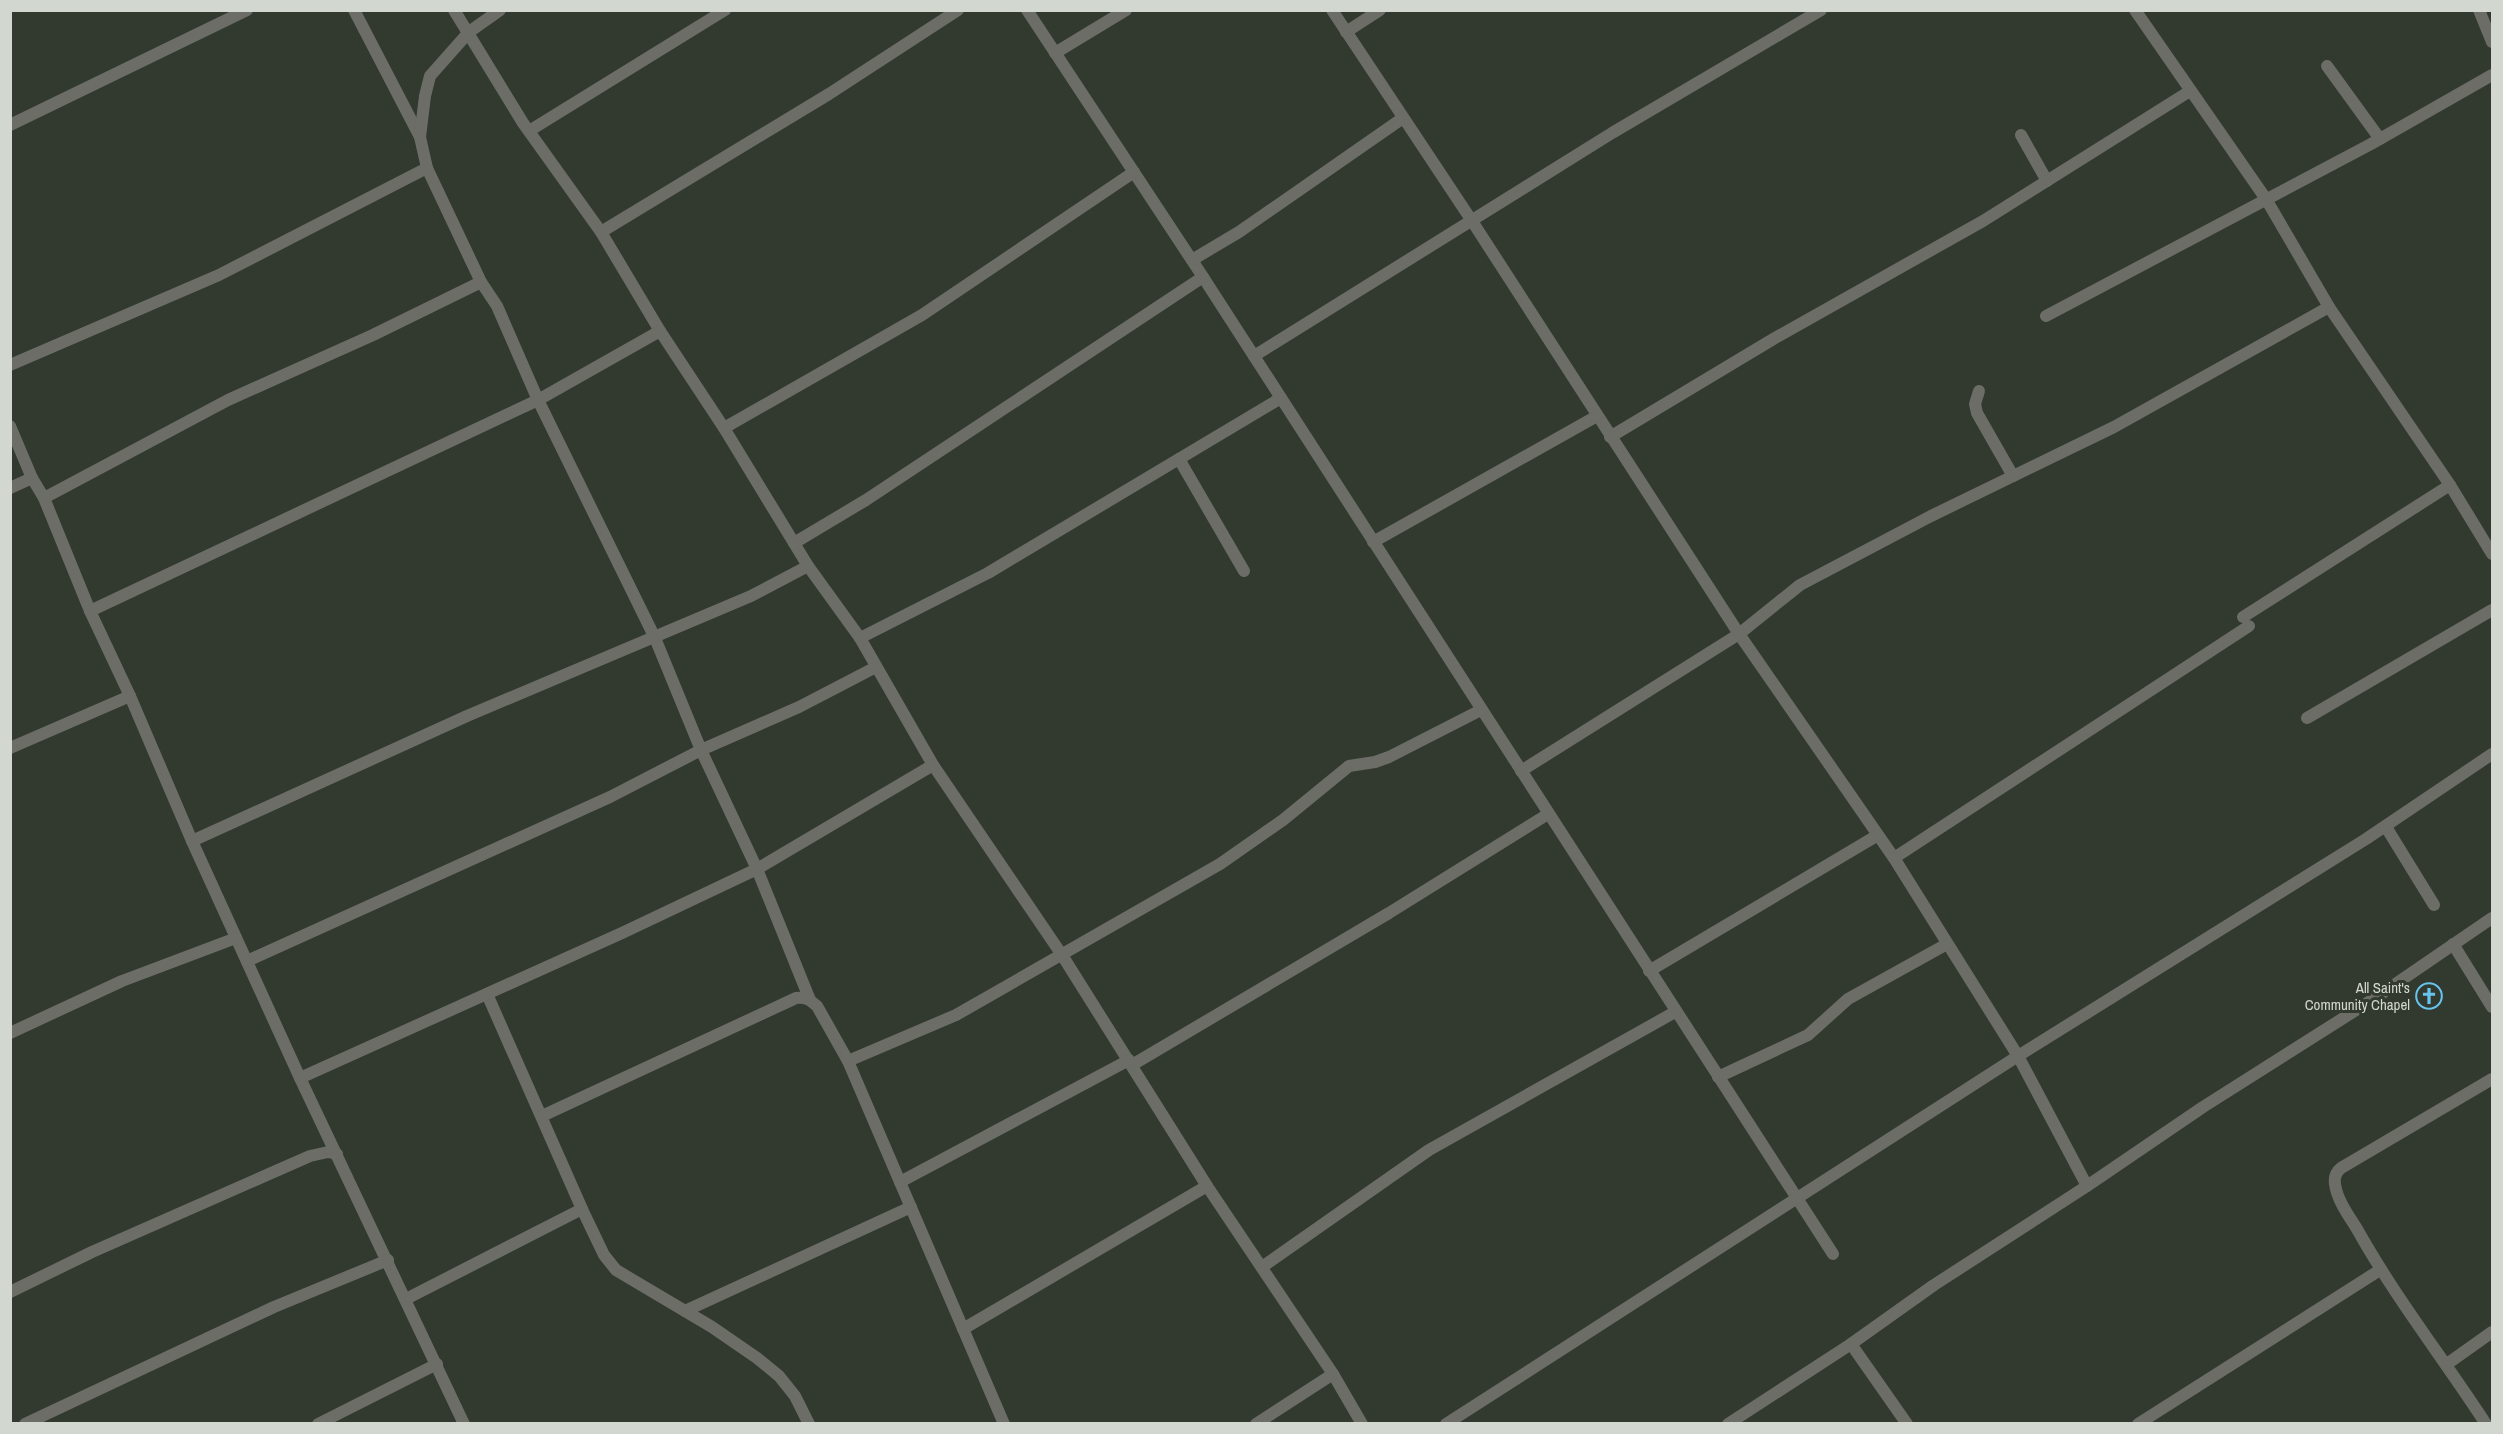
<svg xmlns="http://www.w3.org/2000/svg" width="2503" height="1434" font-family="'Archivo Narrow',sans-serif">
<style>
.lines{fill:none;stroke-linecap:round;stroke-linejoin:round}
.street{stroke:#6b6d66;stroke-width:12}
.labels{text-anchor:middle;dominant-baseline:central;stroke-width:6;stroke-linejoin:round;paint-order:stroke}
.poi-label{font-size:15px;fill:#d2d7d0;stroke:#32392e;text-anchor:end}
</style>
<rect width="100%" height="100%" fill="#32392e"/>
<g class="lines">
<g class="street">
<path d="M 354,10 L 420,137"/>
<path d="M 454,10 L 523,123 L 601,232 L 660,331 L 724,428 L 808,566 L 860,638 L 933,765 L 1062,955 L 1207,1186 L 1333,1374 L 1362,1424"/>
<path d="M 1027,10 L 1203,277 L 1833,1254"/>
<path d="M 1332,10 L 1472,221 L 1739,634 L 1894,858 L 2018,1056 L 1446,1424"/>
<path d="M 2135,10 L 2266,199 L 2329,307 L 2450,485 L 2492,554"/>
<path d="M 2479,10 L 2492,42"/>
<path d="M 1346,32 L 1380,10"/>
<path d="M 1055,53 L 1126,10"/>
<path d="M 2327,66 L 2380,139"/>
<path d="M 10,125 L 247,10"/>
<path d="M 529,131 L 725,10"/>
<path d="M 2021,135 L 2047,181"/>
<path d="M 601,232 L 829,94 L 958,10"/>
<path d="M 1192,260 L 1239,232 L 1403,118"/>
<path d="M 481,282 L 497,306 L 538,400 L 655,638 L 701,750 L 757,869 L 810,1000"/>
<path d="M 2046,316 L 2371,144 L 2492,75"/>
<path d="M 1254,356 L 1612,133 L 1821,10"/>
<path d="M 10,365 L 219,275 L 427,168"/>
<path d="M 1979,391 L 1975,404 L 1977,413 L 2013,476"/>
<path d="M 10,426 L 32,478 L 44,498 L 90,611 L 130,696 L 192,841 L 300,1078 L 464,1424"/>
<path d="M 724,428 L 922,315 L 1134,172"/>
<path d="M 1610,437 L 1775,338 L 1983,221 L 2190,91"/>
<path d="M 1179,459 L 1244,571"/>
<path d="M 10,488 L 32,478"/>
<path d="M 44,498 L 228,400 L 373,335 L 481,282 L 427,168 L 420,137 L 425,96 L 430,76 L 469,32 L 500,10"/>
<path d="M 1373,542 L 1597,416"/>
<path d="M 794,543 L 866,500 L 1203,277"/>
<path d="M 90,611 L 538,400 L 660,331"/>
<path d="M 2243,617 L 2450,485"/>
<path d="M 860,638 L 988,573 L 1281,398"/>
<path d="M 2307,718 L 2492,610"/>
<path d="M 10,748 L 130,696"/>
<path d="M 1521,771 L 1739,634 L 1800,585 L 1931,516 L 2114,427 L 2329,307"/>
<path d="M 2386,827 L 2434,905"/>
<path d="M 192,841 L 467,716 L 751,596 L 808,566"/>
<path d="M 1894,858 L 2249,626"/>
<path d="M 2453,944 L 2492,1007"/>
<path d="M 247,961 L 610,797 L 701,750 L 799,707 L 876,667"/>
<path d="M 1649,971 L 1878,835"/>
<path d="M 487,994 L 582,1209 L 604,1255 L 616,1270 L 712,1327 L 757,1358 L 779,1376 L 795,1396 L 809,1424"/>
<path d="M 10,1033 L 122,981 L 236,938"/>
<path d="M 848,1061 L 956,1015 L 1220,864 L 1283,820 L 1349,766 L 1375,762 L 1389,757 L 1481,710"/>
<path d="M 1132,1065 L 1389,913 L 1548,814"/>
<path d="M 1718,1077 L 1808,1035 L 1848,999 L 1947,944"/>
<path d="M 300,1078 L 622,933 L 757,869 L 933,765"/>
<path d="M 542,1116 L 796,998 C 806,997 810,1000 817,1006 L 848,1061 L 1004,1424"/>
<path d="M 900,1182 L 1129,1060"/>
<path d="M 2087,1186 L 2018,1056 L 2366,839 L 2492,754"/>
<path d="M 1262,1267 L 1429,1150 L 1675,1012"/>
<path d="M 10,1292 L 92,1252 L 310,1156 L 328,1152 L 337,1154"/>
<path d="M 406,1299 L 582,1209"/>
<path d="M 685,1311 L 911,1207"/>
<path d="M 963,1329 L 1207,1186"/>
<path d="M 1851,1344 L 1907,1424"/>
<path d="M 2447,1364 L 2492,1332"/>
<path d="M 25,1424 L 274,1307 L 388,1260"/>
<path d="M 318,1424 L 437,1364"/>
<path d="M 1256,1424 L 1333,1374"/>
<path d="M 1728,1424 L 1851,1344 L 1934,1285 L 2087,1186 L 2203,1107 L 2375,998 L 2492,918"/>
<path d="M 2138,1424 L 2380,1270"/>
<path d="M 2486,1424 C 2443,1358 2395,1297 2357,1229 C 2349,1216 2337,1200 2335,1184 C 2334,1177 2336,1172 2341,1168 L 2492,1079"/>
</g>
</g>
<defs>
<g id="church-ring" transform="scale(1.35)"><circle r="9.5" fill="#32392e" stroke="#66c4ef" stroke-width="1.5"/><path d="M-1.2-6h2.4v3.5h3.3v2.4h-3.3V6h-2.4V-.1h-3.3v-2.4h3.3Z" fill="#66c4ef"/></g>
</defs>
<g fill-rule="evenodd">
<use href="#church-ring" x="2429" y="996"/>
</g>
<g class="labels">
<g class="poi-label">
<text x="2410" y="987">All Saint's<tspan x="2410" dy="17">Community Chapel</tspan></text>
</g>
</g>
<rect width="2503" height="1434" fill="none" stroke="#d2d7d0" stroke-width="24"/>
</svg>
